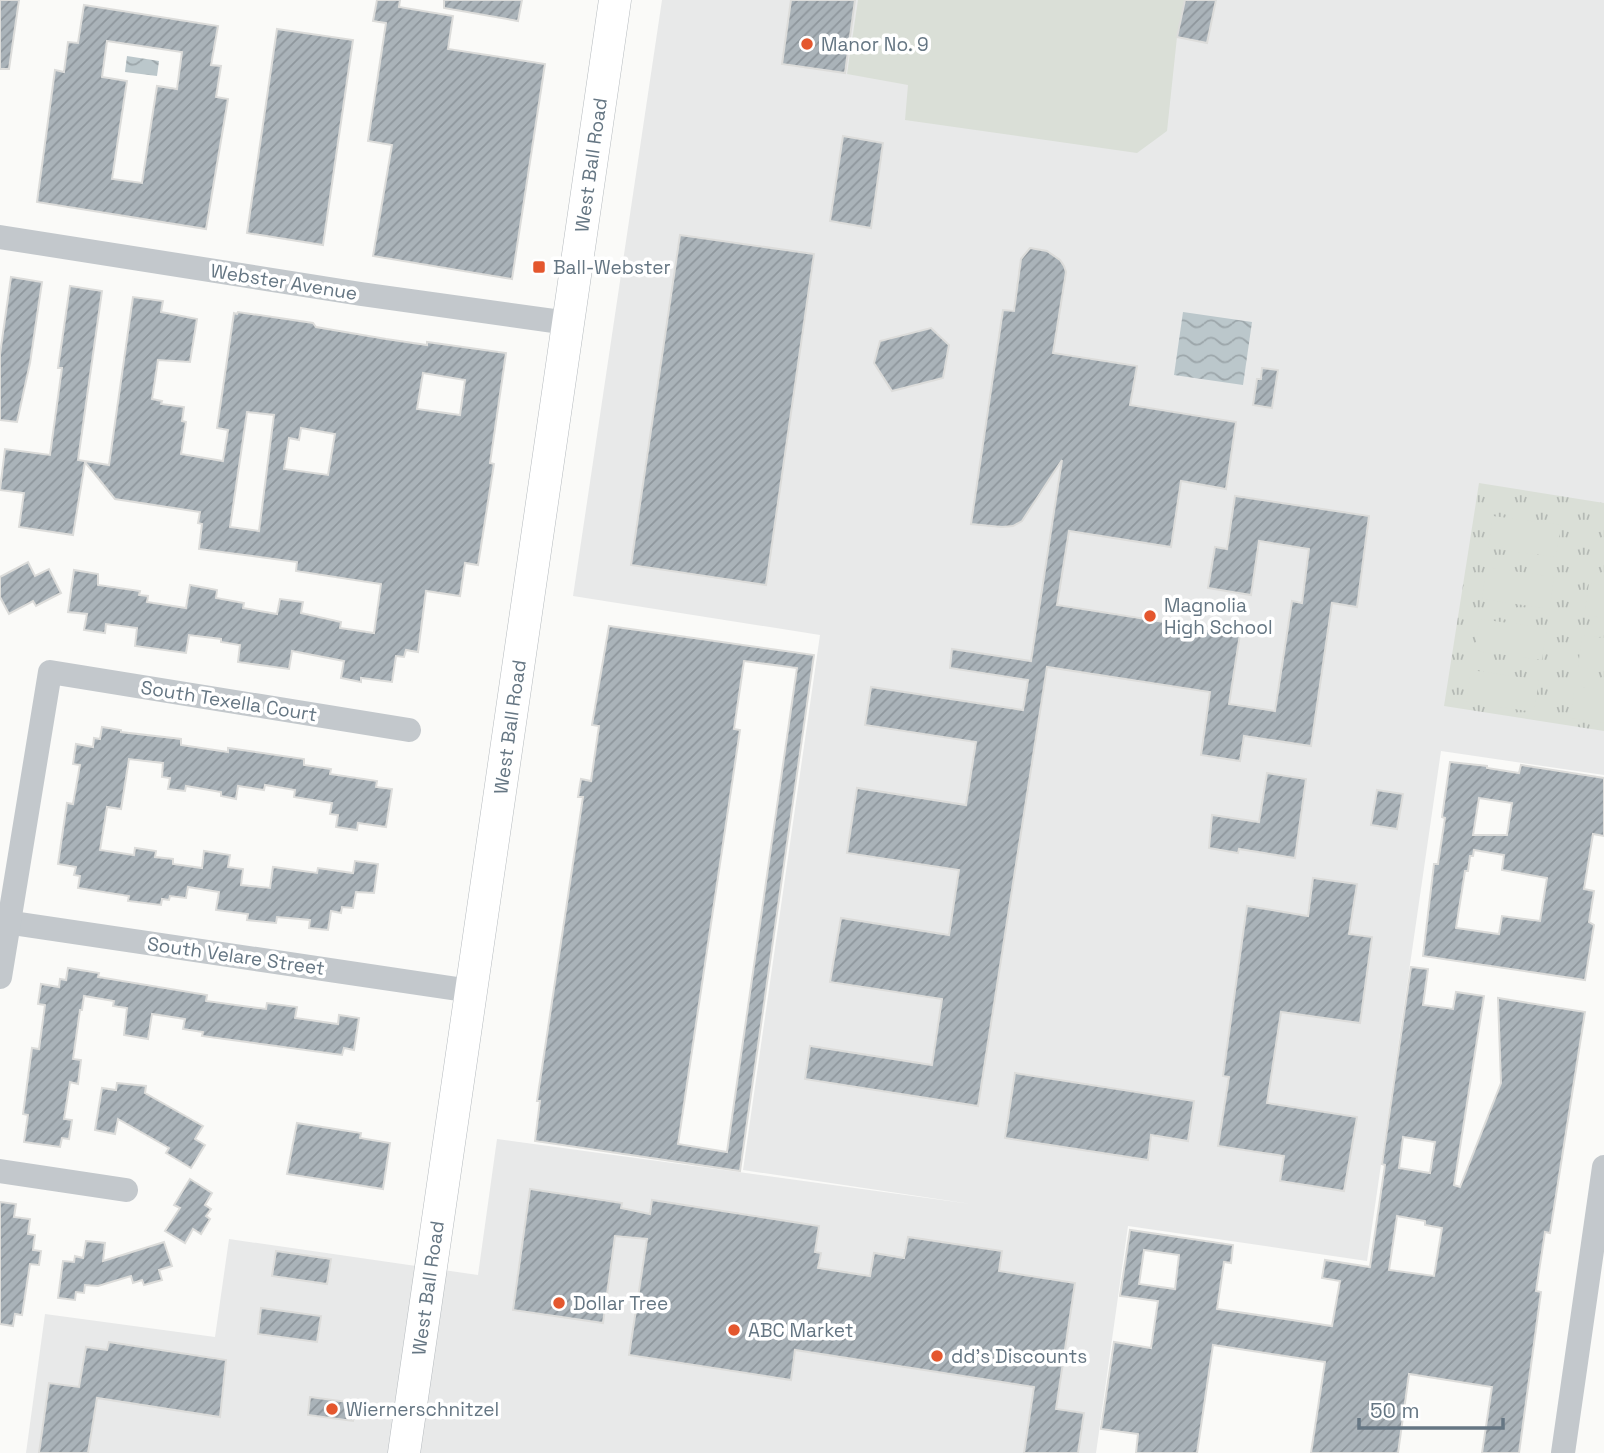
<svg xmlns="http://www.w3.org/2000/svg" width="1604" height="1453" font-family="'Space Grotesk',sans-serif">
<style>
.built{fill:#e8e9e9}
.grass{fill:url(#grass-tufts)}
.pitch{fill:#dadfd7}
.water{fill:url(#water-waves)}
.building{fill:url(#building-hatch);stroke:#dcdcda;stroke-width:2;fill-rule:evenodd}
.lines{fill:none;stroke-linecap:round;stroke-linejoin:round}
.major-casing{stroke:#b5babe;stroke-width:33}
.minor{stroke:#c3c8cc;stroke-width:24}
.major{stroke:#fff;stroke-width:32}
.poi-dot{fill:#e4572e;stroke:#fff;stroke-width:2.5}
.labels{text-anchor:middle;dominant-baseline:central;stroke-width:7;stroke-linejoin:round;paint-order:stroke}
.poi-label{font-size:19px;fill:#657683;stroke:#fff;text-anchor:start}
.street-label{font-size:19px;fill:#657683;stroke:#fff}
</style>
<defs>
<pattern id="grass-tufts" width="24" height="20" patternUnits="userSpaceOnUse" patternTransform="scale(1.75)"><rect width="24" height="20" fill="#dadfd7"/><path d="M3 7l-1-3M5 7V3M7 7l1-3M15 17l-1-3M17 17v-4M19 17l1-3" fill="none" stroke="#b4b9b4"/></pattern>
<pattern id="water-waves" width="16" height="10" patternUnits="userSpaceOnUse" patternTransform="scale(1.75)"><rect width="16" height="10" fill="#bbc7cb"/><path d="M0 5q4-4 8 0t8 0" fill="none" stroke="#9ca6aa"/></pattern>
<pattern id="building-hatch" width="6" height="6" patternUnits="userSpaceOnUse" patternTransform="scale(1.75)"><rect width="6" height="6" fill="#aab3b9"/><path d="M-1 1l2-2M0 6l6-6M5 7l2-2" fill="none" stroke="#8e969c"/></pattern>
</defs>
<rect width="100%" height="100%" fill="#fafaf8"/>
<path class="built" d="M 662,0 L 1604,0 L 1604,775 L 1441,751 L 1367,1261 L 1128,1226 L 1096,1453 L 26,1453 L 45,1314 L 215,1337 L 229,1239 L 478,1275 L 497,1139 L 971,1204 L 743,1170 L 820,635 L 573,596 Z"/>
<path class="grass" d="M 1479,483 L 1604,503 L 1604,731 L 1444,706 Z"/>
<g class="pitch">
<path d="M 858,0 L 1185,0 L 1177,37 L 1167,131 L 1137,153 L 905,120 L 908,85 L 847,74 Z"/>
<path d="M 1493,516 L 1561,525 L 1556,557 L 1488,548 Z"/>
<path d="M 1486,567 L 1554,577 L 1550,609 L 1482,599 Z"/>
<path d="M 1589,583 L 1604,585 L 1604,618 L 1584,615 Z"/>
<path d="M 1479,619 L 1547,628 L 1542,660 L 1475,651 Z"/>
<path d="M 1582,635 L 1604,638 L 1604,671 L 1578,667 Z"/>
<path d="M 1471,670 L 1539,680 L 1534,712 L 1466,702 Z"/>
<path d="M 1575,686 L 1604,690 L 1604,723 L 1570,718 Z"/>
</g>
<g class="water">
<path d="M 127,56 L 159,61 L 157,76 L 125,72 Z"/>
<path d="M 1183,312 L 1252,322 L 1243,385 L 1174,375 Z"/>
</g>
<g class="building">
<path d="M 0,0 L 19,0 L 9,69 L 0,69 Z"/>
<path d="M 377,0 L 400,0 L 399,7 L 453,16 L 448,49 L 545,64 L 512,279 L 373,256 L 392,145 L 368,141 L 386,23 L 373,21 Z"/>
<path d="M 444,0 L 522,0 L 518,21 L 444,8 Z"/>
<path d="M 791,0 L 855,0 L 845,73 L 782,64 Z"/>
<path d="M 1185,0 L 1216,0 L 1207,43 L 1177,37 Z"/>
<path d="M 84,5 L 218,26 L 211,65 L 221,66 L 216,97 L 228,99 L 206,229 L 37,202 L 55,70 L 64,72 L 68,42 L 78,43 ZM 107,41 L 182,52 L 177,89 L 157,86 L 142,183 L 112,179 L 127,81 L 102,77 Z"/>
<path d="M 277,29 L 353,40 L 323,245 L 247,233 Z"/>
<path d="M 843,136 L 883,143 L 871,228 L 830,221 Z"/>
<path d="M 680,235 L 814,254 L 766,585 L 631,565 Z"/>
<path d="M 1030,248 L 1047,251 L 1060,260 L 1064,266 L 1066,272 L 1053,353 L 1137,366 L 1130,405 L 1236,422 L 1226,489 L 1181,481 L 1171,547 L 1069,531 L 1057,605 L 1240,634 L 1229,704 L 1275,711 L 1292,601 L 1302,603 L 1309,549 L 1259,541 L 1251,595 L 1208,588 L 1215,547 L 1227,549 L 1235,496 L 1369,516 L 1357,607 L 1332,603 L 1311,746 L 1244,736 L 1240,761 L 1201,755 L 1210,692 L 1047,667 L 978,1106 L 805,1079 L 810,1046 L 932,1065 L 942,999 L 830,982 L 841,918 L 949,935 L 959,870 L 847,853 L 857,788 L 966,805 L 976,742 L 865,725 L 871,687 L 1023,710 L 1028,680 L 950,668 L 952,649 L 1031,661 L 1062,460 L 1022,521 L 1013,526 L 1002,527 L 971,524 L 1003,310 L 1014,311 L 1021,259 Z"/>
<path d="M 11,277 L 42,282 L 30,363 L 17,422 L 0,420 L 0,354 Z"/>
<path d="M 70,286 L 102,291 L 78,460 L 109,465 L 133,297 L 163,301 L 161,312 L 197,319 L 190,362 L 158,360 L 152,399 L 162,401 L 161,404 L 184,407 L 182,421 L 186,422 L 181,454 L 223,461 L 228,430 L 217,428 L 234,313 L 237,314 L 238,312 L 313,323 L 316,327 L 386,339 L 427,345 L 427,342 L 506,353 L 490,463 L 494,464 L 478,565 L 465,563 L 460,596 L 426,591 L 418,652 L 406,650 L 404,657 L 396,656 L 392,682 L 361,678 L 361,682 L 341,678 L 344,661 L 292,651 L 289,669 L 238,662 L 240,645 L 221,642 L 221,639 L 189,635 L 186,653 L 135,646 L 137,628 L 106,624 L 105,633 L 84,630 L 87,614 L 68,612 L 74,570 L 98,574 L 98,585 L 140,591 L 139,595 L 148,596 L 147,602 L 186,608 L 190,585 L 217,590 L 216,598 L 244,603 L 243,608 L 277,614 L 280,599 L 303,602 L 301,613 L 341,622 L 340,628 L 374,633 L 381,584 L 296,571 L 297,562 L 199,549 L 202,524 L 198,523 L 200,512 L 115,499 L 85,462 L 73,535 L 19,527 L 24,493 L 0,490 L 5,449 L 50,455 L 62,368 L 58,368 ZM 423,373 L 465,380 L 460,415 L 417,409 ZM 247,412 L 274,415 L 259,531 L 230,527 ZM 301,428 L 335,434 L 328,475 L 284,469 L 289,438 L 299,440 Z"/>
<path d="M 931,328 L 949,345 L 943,378 L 892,391 L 874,363 L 880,341 Z"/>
<path d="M 1262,368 L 1278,370 L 1272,408 L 1253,405 L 1257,379 L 1261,379 Z"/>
<path d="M 28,562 L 35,576 L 49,569 L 61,593 L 36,606 L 33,601 L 9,614 L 0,597 L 0,577 Z"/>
<path d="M 609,626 L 814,655 L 740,1171 L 535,1141 L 540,1101 L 537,1101 L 583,797 L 578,797 L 581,779 L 591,781 L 599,726 L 592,725 ZM 744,661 L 797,668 L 727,1152 L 678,1144 L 740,730 L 734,729 Z"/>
<path d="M 102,727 L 121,730 L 121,732 L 181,739 L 181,745 L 228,752 L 228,748 L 304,759 L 304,765 L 331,769 L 330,774 L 377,781 L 376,787 L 392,789 L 386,827 L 358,823 L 357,830 L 336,827 L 338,815 L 330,814 L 332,803 L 294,797 L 295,790 L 265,785 L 264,790 L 238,786 L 236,799 L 221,796 L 221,792 L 186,786 L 185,791 L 168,789 L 170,778 L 162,777 L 163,763 L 129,759 L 121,809 L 107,807 L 100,850 L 134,855 L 135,848 L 156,851 L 155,857 L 173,859 L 173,864 L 202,868 L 204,851 L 230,855 L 228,867 L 243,869 L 241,885 L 270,888 L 273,867 L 317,873 L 318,868 L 353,873 L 355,861 L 378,864 L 374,893 L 356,892 L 353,908 L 342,907 L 341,913 L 331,911 L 328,930 L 309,928 L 310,920 L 277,917 L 276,923 L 247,920 L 248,914 L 216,910 L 219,892 L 188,887 L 186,898 L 170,896 L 169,900 L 162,899 L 161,905 L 128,901 L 129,896 L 78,888 L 80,876 L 74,875 L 76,867 L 58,864 L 67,803 L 73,804 L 80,765 L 73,764 L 76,744 L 93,747 L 94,738 L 100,739 Z"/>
<path d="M 1450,762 L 1487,766 L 1487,768 L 1519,773 L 1521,765 L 1604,778 L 1604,836 L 1593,834 L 1584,889 L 1594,891 L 1589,922 L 1594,925 L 1585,980 L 1423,956 L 1434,864 L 1438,864 L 1445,818 L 1442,817 ZM 1479,798 L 1512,803 L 1507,835 L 1473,835 ZM 1474,850 L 1504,855 L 1502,870 L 1547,878 L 1540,921 L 1502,916 L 1499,934 L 1456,928 L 1465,871 L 1468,871 L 1470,856 L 1473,856 Z"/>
<path d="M 1267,773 L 1306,779 L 1295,858 L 1239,849 L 1238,853 L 1209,848 L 1212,815 L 1259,822 Z"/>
<path d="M 1377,790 L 1403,794 L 1397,829 L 1371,825 Z"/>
<path d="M 1313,878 L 1357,884 L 1349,934 L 1372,937 L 1360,1023 L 1281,1012 L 1267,1103 L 1357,1117 L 1344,1191 L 1280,1181 L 1284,1156 L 1218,1146 L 1229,1077 L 1223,1076 L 1247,906 L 1308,916 Z"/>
<path d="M 1411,967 L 1428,969 L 1423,1005 L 1453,1009 L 1456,992 L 1484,996 L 1454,1185 L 1460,1187 L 1501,1083 L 1498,998 L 1585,1012 L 1550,1233 L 1545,1232 L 1536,1291 L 1541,1292 L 1519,1453 L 1482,1453 L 1492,1387 L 1409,1374 L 1398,1453 L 1311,1453 L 1325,1362 L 1213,1345 L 1197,1453 L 1136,1453 L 1138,1434 L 1101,1429 L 1114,1342 L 1151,1348 L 1158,1301 L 1120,1296 L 1130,1230 L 1233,1245 L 1231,1263 L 1224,1262 L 1217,1309 L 1332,1326 L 1340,1281 L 1322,1278 L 1325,1260 L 1370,1267 L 1385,1165 L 1382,1164 ZM 1403,1137 L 1435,1142 L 1430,1173 L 1399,1168 ZM 1397,1216 L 1425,1221 L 1425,1225 L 1442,1228 L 1434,1276 L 1389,1270 ZM 1144,1250 L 1179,1255 L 1175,1289 L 1139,1284 Z"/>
<path d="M 68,968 L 99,973 L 98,977 L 207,995 L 206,1001 L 266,1009 L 267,1003 L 297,1007 L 295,1018 L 338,1024 L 339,1015 L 359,1018 L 354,1050 L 344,1048 L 342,1055 L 202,1036 L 203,1032 L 183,1029 L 185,1019 L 152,1014 L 148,1039 L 124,1035 L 127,1008 L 113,1006 L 114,1001 L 84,996 L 82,1010 L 80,1010 L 73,1059 L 81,1060 L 78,1084 L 70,1082 L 64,1119 L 72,1120 L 69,1139 L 62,1138 L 60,1147 L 24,1142 L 28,1115 L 23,1114 L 32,1048 L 39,1049 L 45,1005 L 38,1004 L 41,984 L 59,987 L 60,979 L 66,980 Z"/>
<path d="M 1015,1073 L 1194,1101 L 1188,1141 L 1151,1135 L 1148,1160 L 1005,1138 Z"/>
<path d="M 117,1083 L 146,1086 L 145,1093 L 203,1126 L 195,1139 L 205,1145 L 191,1168 L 166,1153 L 169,1148 L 118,1119 L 115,1134 L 95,1130 L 102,1088 L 116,1090 Z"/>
<path d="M 297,1123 L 361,1133 L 360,1138 L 390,1143 L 383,1189 L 287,1174 Z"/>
<path d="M 190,1179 L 212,1193 L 205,1205 L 211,1209 L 206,1216 L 210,1219 L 201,1234 L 193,1229 L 185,1243 L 165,1231 L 180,1208 L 174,1205 Z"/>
<path d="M 530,1189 L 622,1203 L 621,1208 L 650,1214 L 652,1200 L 819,1226 L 815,1252 L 821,1253 L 818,1268 L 870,1276 L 874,1253 L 904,1258 L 908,1237 L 1002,1251 L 999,1271 L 1075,1283 L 1056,1409 L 1084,1413 L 1078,1453 L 1024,1453 L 1034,1387 L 795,1350 L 791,1380 L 629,1355 L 647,1239 L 615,1236 L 603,1323 L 513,1310 Z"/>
<path d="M 0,1202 L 16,1204 L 14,1217 L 30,1219 L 28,1234 L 35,1235 L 33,1250 L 41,1251 L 39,1265 L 30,1264 L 22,1315 L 15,1314 L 13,1326 L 0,1324 Z"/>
<path d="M 86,1241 L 105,1243 L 103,1261 L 164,1242 L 172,1266 L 159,1270 L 162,1280 L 144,1285 L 142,1280 L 133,1283 L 131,1276 L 98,1286 L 85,1285 L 84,1293 L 76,1292 L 75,1300 L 58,1298 L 63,1261 L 74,1262 L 75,1256 L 83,1258 Z"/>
<path d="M 276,1251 L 331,1259 L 327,1284 L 272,1276 Z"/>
<path d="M 261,1308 L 321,1316 L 317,1342 L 258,1334 Z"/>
<path d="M 109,1342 L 226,1360 L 220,1417 L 97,1398 L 88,1453 L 39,1453 L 49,1383 L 79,1387 L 86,1347 L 107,1350 Z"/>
<path d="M 310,1397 L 356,1403 L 353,1421 L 308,1415 Z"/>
</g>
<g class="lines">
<g class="major-casing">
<path id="major" d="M 404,1453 L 615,0"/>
</g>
<g class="minor">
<path d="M 0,237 L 361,294 L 568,323"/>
<path d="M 0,921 L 471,991"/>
<path d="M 0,977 L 50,672 L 409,730"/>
<path d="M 0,1171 L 126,1190"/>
<path d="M 1563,1453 L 1604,1167"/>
</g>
<use href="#major" class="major"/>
</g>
<g class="poi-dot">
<circle cx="807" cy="44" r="7"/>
<rect x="532" y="260" width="14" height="14" rx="3.5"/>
<circle cx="1150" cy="616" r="7"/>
<circle cx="559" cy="1303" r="7"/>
<circle cx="734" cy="1330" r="7"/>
<circle cx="937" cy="1356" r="7"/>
<circle cx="332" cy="1409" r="7"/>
</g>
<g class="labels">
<g class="poi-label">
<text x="821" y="44">Manor No. 9</text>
<text x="553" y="267">Ball-Webster</text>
<text x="1164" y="605">Magnolia<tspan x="1164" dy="22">High School</tspan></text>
<text x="573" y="1303">Dollar Tree</text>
<text x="748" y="1330">ABC Market</text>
<text x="951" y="1356">dd's Discounts</text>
<text x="346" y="1409">Wiernerschnitzel</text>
</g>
<g class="street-label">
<text transform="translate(591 165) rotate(-82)">West Ball Road</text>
<text transform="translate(284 282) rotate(9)">Webster Avenue</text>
<text transform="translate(229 701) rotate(9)">South Texella Court</text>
<text transform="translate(510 727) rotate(-82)">West Ball Road</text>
<text transform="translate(236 956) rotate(8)">South Velare Street</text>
<text transform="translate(428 1288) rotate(-82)">West Ball Road</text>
</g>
</g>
<path d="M1359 1418v10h144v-10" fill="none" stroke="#657683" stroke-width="3.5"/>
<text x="1370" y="1418" font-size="21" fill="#657683" stroke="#ffffff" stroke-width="5" paint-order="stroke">50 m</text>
</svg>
